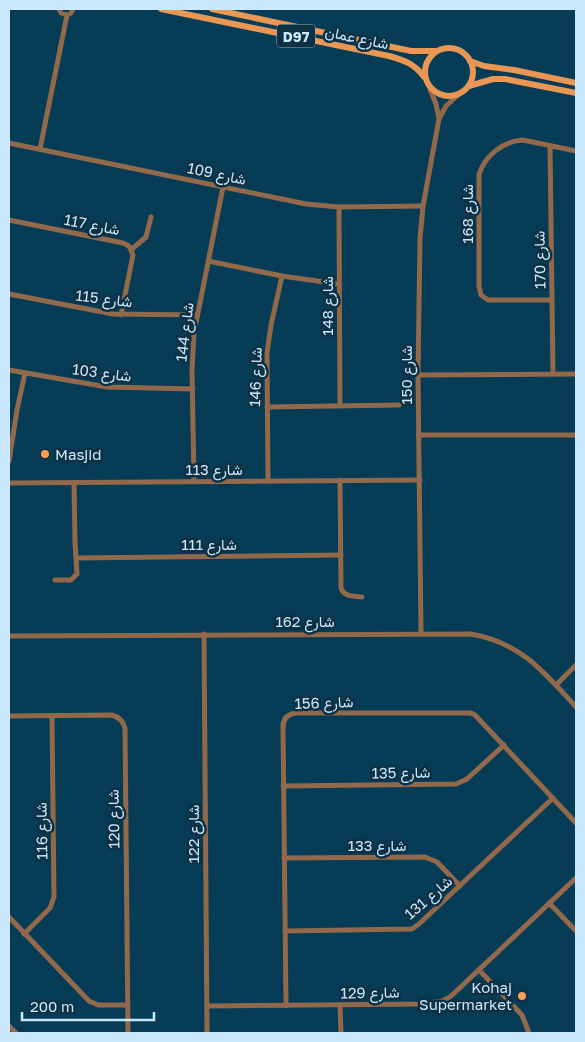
<svg xmlns="http://www.w3.org/2000/svg" width="585" height="1042" font-family="'Golos Text',Vazirmatn,sans-serif">
<style>
.lines{fill:none;stroke-linecap:round;stroke-linejoin:round}
.minor{stroke:#92694a;stroke-width:5}
.major{stroke:#ea9654;stroke-width:6}
.poi-dot{fill:#fc9e52;stroke:#0f3144;stroke-width:2}
.labels{text-anchor:middle;dominant-baseline:central;stroke-width:5;stroke-linejoin:round;paint-order:stroke}
.shield{fill:#0f3144;stroke:#92b2c6;stroke-width:1}
.shield-label{font-size:14px;font-weight:bold;fill:#cae9fe}
.street-label{font-size:15px;fill:#cae9fe;stroke:#0f3144}
.poi-label{font-size:15px;fill:#cae9fe;stroke:#0f3144;text-anchor:start}
</style>
<rect width="100%" height="100%" fill="#073c57"/>
<g class="lines">
<g class="minor">
<path d="M 59,9 L 61,13 L 67,15 L 71,13 L 73,9"/>
<path d="M 430,89 L 436,104 L 439,119"/>
<path d="M 9,143 L 306,204 L 339,207 L 423,206"/>
<path d="M 550,146 L 553,374"/>
<path d="M 40,149 L 67,15"/>
<path d="M 339,207 L 340,406"/>
<path d="M 9,220 L 123,243 L 129,246 L 133,255 L 121,315"/>
<path d="M 132,249 L 146,237 L 151,217"/>
<path d="M 208,261 L 282,276 L 339,284"/>
<path d="M 9,294 L 113,314 L 197,315"/>
<path d="M 552,300 L 488,300 L 481,295 L 479,286 L 479,174 C 485,156 503,141 523,140 L 576,151"/>
<path d="M 9,370 L 107,387 L 193,389"/>
<path d="M 418,375 L 576,374"/>
<path d="M 267,407 L 399,405"/>
<path d="M 419,435 L 576,435"/>
<path d="M 9,461 L 17,410 L 25,373"/>
<path d="M 340,480 L 341,588 C 344,597 353,596 362,597"/>
<path d="M 268,481 L 267,353 L 271,325 L 282,276"/>
<path d="M 194,482 L 192,370 L 194,333 L 223,187"/>
<path d="M 9,483 L 420,480"/>
<path d="M 77,558 L 341,555"/>
<path d="M 55,580 L 71,580 L 77,574 L 75,543 L 74,483"/>
<path d="M 421,633 L 418,375 L 420,238 L 423,206 L 439,119 L 446,106 L 457,96"/>
<path d="M 204,634 L 207,1033"/>
<path d="M 9,636 L 471,634 C 521,643 543,671 576,707"/>
<path d="M 556,685 L 576,665"/>
<path d="M 9,716 L 112,715 C 119,717 123,721 125,728 L 128,1033"/>
<path d="M 283,786 L 456,784 L 467,779 L 504,745"/>
<path d="M 284,858 L 425,857 L 437,862 L 460,886"/>
<path d="M 549,903 L 576,931"/>
<path d="M 9,917 L 89,1001 L 98,1005 L 128,1005"/>
<path d="M 285,931 L 412,929 L 419,924 L 553,798"/>
<path d="M 24,934 L 50,908 L 54,897 L 52,716"/>
<path d="M 479,970 L 522,1015 L 529,1033"/>
<path d="M 340,1005 L 341,1033"/>
<path d="M 207,1006 L 423,1004 L 442,1001 L 450,997 L 576,878"/>
<path d="M 286,1006 L 283,727 C 283,718 288,714 296,713 L 471,713 L 475,715 L 576,823"/>
<path d="M 9,1026 L 16,1033"/>
</g>
<g class="major">
<path d="M 161,9 L 389,56 C 404,60 415,64 424,77"/>
<path d="M 212,9 L 411,51 L 436,51"/>
<circle cx="449" cy="72" r="24"/>
<path d="M 470,61 L 484,66 L 514,70 L 576,83"/>
<path d="M 469,86 L 493,79 L 505,79 L 576,93"/>
</g>
</g>
<g class="poi-dot">
<circle cx="45" cy="454" r="5"/>
<circle cx="522" cy="996" r="5"/>
</g>
<g class="labels">
<rect class="shield" x="277" y="24.5" width="38" height="23" rx="4"/>
<g class="shield-label">
<text x="296" y="36">D97</text>
</g>
<g class="street-label">
<text transform="translate(357 37) rotate(12)">شارع عمان</text>
<text transform="translate(217 173) rotate(12)">شارع 109</text>
<text transform="translate(467 214) rotate(-90)">شارع 168</text>
<text transform="translate(92 224) rotate(11)">شارع 117</text>
<text transform="translate(539 260) rotate(-91)">شارع 170</text>
<text transform="translate(104 298) rotate(7)">شارع 115</text>
<text transform="translate(327 306) rotate(-90)">شارع 148</text>
<text transform="translate(184 332) rotate(-83)">شارع 144</text>
<text transform="translate(102 372) rotate(7)">شارع 103</text>
<text transform="translate(406 375) rotate(-90)">شارع 150</text>
<text transform="translate(255 377) rotate(-88)">شارع 146</text>
<text x="214" y="469">شارع 113</text>
<text x="209" y="544">شارع 111</text>
<text x="305" y="621">شارع 162</text>
<text transform="translate(324 702) rotate(-2)">شارع 156</text>
<text transform="translate(401 772) rotate(-1)">شارع 135</text>
<text transform="translate(113 819) rotate(-91)">شارع 120</text>
<text transform="translate(41 831) rotate(-91)">شارع 116</text>
<text transform="translate(193 834) rotate(-90)">شارع 122</text>
<text x="377" y="845">شارع 133</text>
<text transform="translate(428 897) rotate(-41)">شارع 131</text>
<text transform="translate(370 992) rotate(-1)">شارع 129</text>
</g>
<g class="poi-label">
<text x="55" y="454">Masjid</text>
<text x="512" y="987" text-anchor="end">Kohaj<tspan x="512" dy="17">Supermarket</tspan></text>
</g>
</g>
<rect width="585" height="1042" fill="none" stroke="#cae9fe" stroke-width="20"/>
<path d="M22 1012v8h132v-8" fill="none" stroke="#cae9fe" stroke-width="2.5"/>
<text x="30" y="1012" font-size="15" fill="#cae9fe" stroke="#0f3144" stroke-width="4" paint-order="stroke">200 m</text>
</svg>
